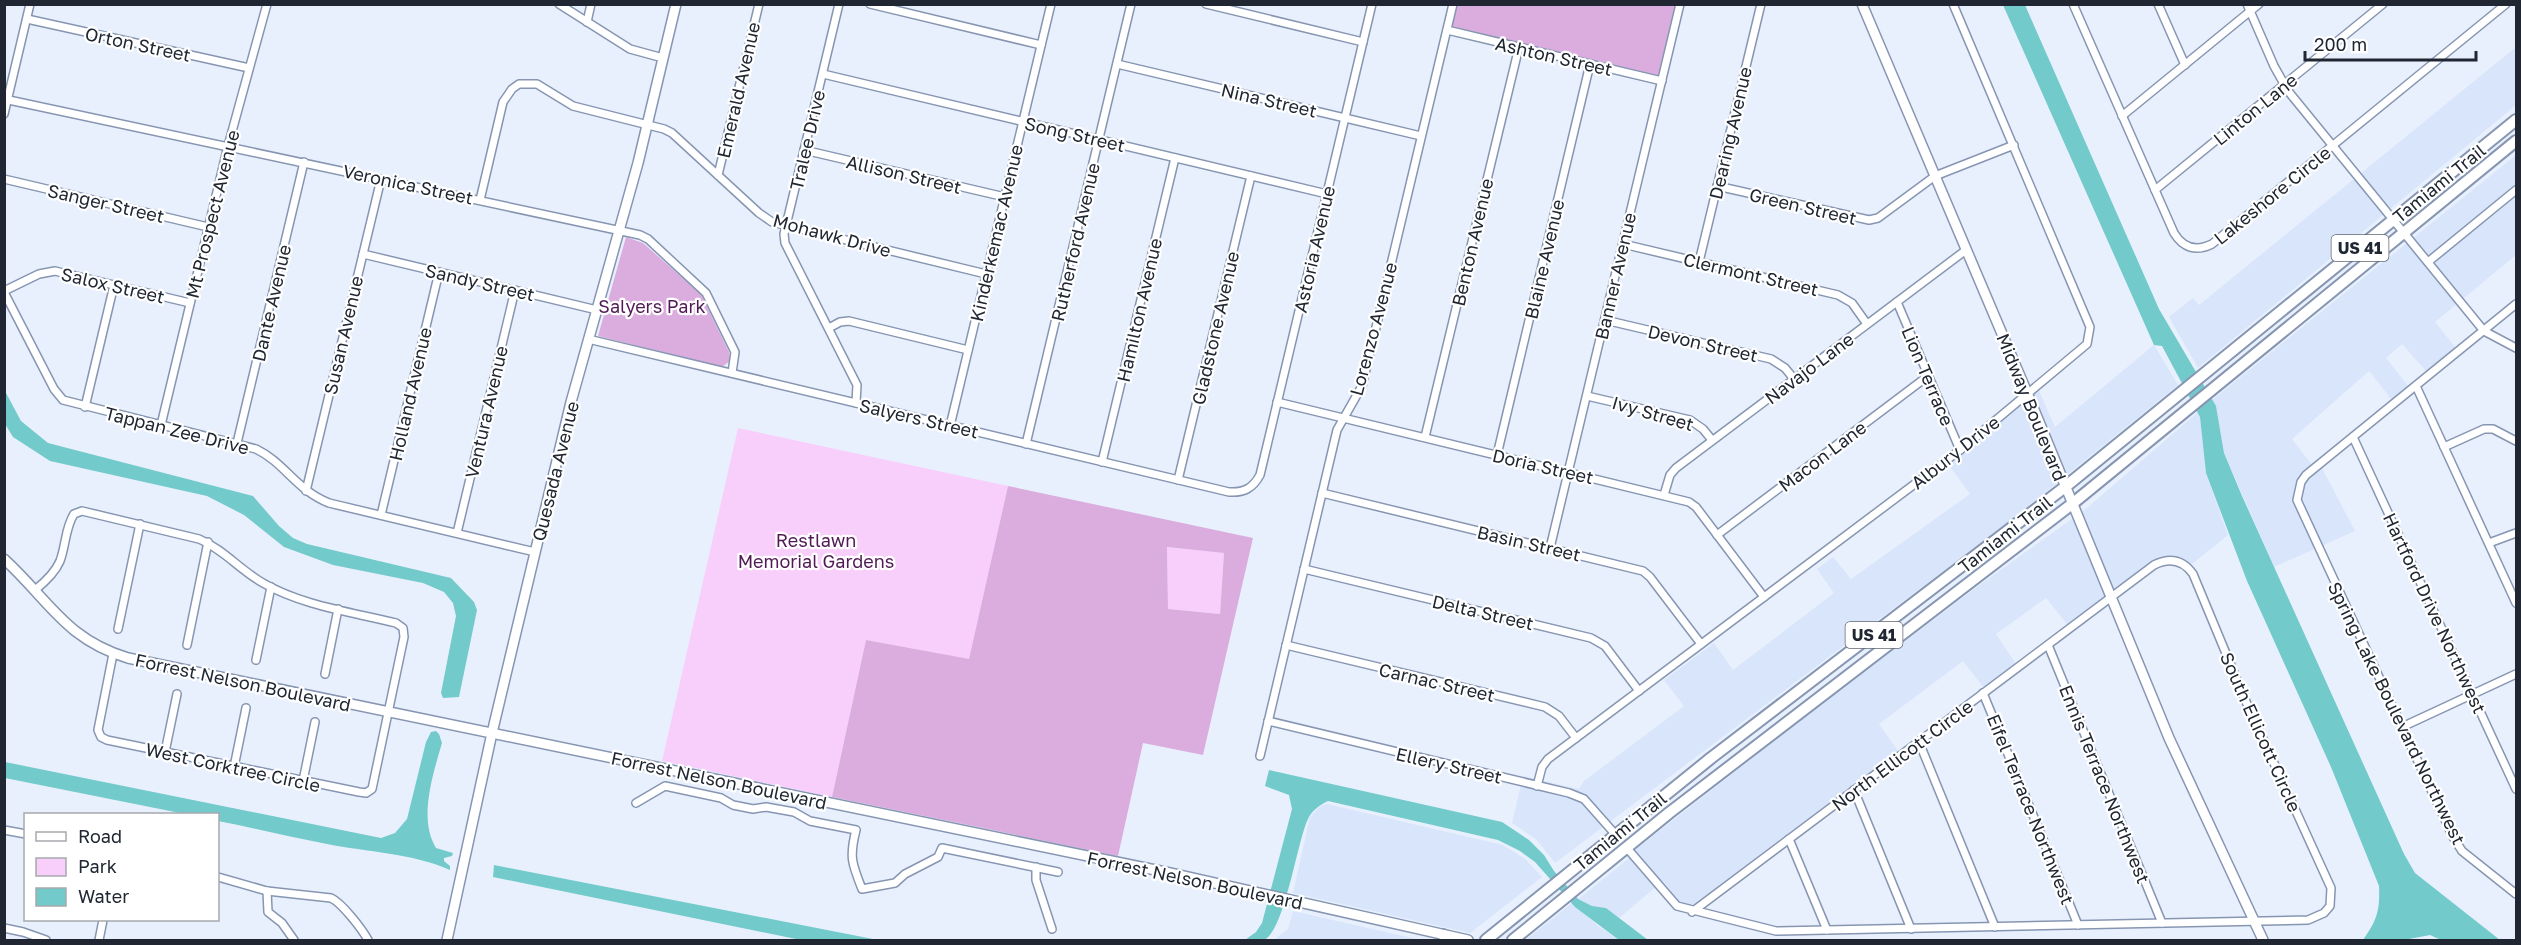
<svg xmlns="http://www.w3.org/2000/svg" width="2521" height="945" font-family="'Golos Text',sans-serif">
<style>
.built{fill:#d8e5fb}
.green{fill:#f8cffb}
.forest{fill:#dbadde;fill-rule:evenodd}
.water{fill:#72cacb}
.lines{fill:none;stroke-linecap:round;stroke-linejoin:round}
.street-casing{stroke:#8696b2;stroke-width:10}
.secondary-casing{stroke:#8696b2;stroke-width:12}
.primary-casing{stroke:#8696b2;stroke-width:14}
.street{stroke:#fff;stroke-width:7}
.secondary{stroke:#fff;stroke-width:9}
.primary{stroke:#fff;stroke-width:10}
.labels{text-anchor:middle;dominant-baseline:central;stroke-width:4.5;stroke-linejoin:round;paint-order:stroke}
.shield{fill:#fff;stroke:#636870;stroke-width:1.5}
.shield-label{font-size:16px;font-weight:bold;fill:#202732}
.street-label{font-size:18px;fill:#202732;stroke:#fff}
.park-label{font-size:18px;fill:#511a56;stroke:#fff}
</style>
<rect width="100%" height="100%" fill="#e9f0fd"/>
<g class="built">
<path d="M 2516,47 L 2516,105 L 2198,368 L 2169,317 L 2193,298 L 2199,305 Z"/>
<path d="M 2516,155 L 2516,255 L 2435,322 L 2456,348 L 2427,372 L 2402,344 L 2386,358 L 2409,387 L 2392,400 L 2369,371 L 2292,439 L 2312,465 L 2317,462 L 2322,468 L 2355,531 L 2274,567 L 2224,453 L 2216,406 L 2212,400 Z"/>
<path d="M 2154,345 L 2178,385 L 2011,520 L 1555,863 L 1537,840 L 1512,823 L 1523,776 L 1579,789 L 1584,781 L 1684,706 L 1664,680 L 1714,643 L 1733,670 L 1834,593 L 1817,569 L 1833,557 L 1851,579 L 1970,494 L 1943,457 L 2036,384 L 2055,427 Z"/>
<path d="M 2198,412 L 2200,417 L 2206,473 L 2228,535 L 2192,564 L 2174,555 L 2159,557 L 2068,625 L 2046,598 L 1996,634 L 2016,664 L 1984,688 L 1963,661 L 1879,724 L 1898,751 L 1698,903 L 1689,905 L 1679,901 L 1663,881 L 1619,918 L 1606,908 L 1592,906 L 1578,899 L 1627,860 L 1636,849 L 1808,715 L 1974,589 L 2087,508 Z"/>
<path d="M 1327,804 L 1503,845 L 1525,859 L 1542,877 L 1470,933 L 1293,893 L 1310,817 L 1319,807 Z"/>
<path d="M 1572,903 L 1598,926 L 1619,940 L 1526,940 Z"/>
<path d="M 1293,911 L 1421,940 L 1274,940 L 1288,929 Z"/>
</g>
<g class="green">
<path d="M 738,428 L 1008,486 L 969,660 L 866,640 L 832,797 L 662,761 Z"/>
<path d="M 1167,547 L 1224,553 L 1220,614 L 1168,609 Z"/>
</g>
<g class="forest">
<path d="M 1456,5 L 1675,5 L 1658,77 L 1451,28 Z"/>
<path d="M 626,237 L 643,243 L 701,294 L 729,352 L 730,361 L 722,367 L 598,336 Z"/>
<path d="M 1008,486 L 1253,538 L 1203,755 L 1143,743 L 1118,856 L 832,797 L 866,640 L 969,659 ZM 1167,547 L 1224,553 L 1220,614 L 1168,609 Z"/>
</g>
<g class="water">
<path d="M 2003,5 L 2025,5 L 2159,309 L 2216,406 L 2224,453 L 2242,496 L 2404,854 L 2415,873 L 2500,940 L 2441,940 L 2430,935 L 2404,940 L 2363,940 C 2377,920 2380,911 2379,886 L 2331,767 L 2247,581 L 2206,473 L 2200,417 L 2162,346 L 2154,345 Z"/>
<path d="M 5,391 L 21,421 L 48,443 L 253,496 L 279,526 L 293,538 L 307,544 L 451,578 L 474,602 L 477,610 L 459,697 L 443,698 L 441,693 L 456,616 L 453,603 L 444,592 L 423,583 L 333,565 L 284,547 L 244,515 L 207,496 L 50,461 L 13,437 L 5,424 Z"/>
<path d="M 436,731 L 439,734 L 442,743 C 433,774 418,819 436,848 L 453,853 L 452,856 L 444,858 L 444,861 L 450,866 L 450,870 C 412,853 367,852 327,844 C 290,837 254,828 218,821 L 218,814 L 185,814 L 5,778 L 5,762 L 381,838 L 395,833 L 407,819 L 426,742 L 431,732 Z"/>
<path d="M 1269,770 L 1502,822 L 1529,840 L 1544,855 L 1554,871 L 1578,899 L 1592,906 L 1606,908 L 1648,940 L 1619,940 L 1575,907 L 1535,862 L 1520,851 L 1498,840 L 1328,801 C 1320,805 1312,810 1308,819 C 1297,841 1285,930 1264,940 C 1259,942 1250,940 1245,940 L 1256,932 L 1262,923 L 1292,809 L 1289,795 L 1265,786 Z"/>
<path d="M 494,865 L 878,940 L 801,940 L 493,877 Z"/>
</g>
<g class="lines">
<g class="street-casing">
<g id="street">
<path d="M 559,4 L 630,49 L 663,58"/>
<path d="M 839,4 L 784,234 L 785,243 L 857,385 L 856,403"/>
<path d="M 870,4 L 1041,45"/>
<path d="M 1206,4 L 1363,42"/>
<path d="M 2073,4 L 2174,233 C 2183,248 2196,252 2212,244 L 2506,4"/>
<path d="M 2158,4 L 2185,65"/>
<path d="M 2247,4 L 2274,66 L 2288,91 L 2484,331 L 2516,348"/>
<path d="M 27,19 L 249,68"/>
<path d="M 587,22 L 591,4"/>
<path d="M 1447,30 L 1662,81"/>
<path d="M 1117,64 L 1421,136"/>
<path d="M 823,74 L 1327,194"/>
<path d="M 4,99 L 640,235 L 648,239 L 706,293 L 735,352 L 732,373"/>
<path d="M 4,114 L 30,4"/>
<path d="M 2122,116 L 2259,4"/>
<path d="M 804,150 L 1005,197"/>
<path d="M 718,175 L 759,4"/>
<path d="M 4,179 L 208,227"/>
<path d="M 1717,186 L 1869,220 L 1878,218 L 1935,176 L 2014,145"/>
<path d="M 2155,190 L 2383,4"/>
<path d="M 480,200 L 503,102 L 512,89 L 519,84 L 537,84 L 573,106 L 664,129 L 672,133 L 759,213 L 772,222 L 986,274"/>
<path d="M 1623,244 L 1838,295 L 1852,303 L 1867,324"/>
<path d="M 363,254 L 597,310"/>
<path d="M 1699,262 L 1761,4"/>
<path d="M 2428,262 L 2516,190"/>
<path d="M 4,291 L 39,274 L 55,271 L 190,303"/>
<path d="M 4,292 L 54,389 L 63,400 L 256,449 C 285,463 296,490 329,503 L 535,552"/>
<path d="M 1897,302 L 1960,450"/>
<path d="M 2516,304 L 2306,475 L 2301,482 L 2297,500 L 2453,837 L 2462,851 L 2516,894"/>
<path d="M 1605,320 L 1771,359 L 1785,368 L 1794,379"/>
<path d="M 829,328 L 840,322 L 849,321 L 968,350"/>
<path d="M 588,339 L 1229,492 C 1244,493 1253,488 1260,475 L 1372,4"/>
<path d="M 2416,386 L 2516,603"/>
<path d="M 1587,396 L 1690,420 L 1703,429 L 1712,440"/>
<path d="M 1277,402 L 1689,502 L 1696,507 L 1764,597"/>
<path d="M 85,407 L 114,285"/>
<path d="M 161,425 L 228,146 L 267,4"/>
<path d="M 950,426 L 1051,4"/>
<path d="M 1425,437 L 1519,47"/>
<path d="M 2353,437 L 2516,789"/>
<path d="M 237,443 L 304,162"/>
<path d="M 1026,444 L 1131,4"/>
<path d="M 2444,447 L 2484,429 L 2493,429 L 2516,441"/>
<path d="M 1497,455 L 1590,64"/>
<path d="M 1102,462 L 1175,158"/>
<path d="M 1178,480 L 1251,176"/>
<path d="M 306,491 L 381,179"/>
<path d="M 1322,493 L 1643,571 L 1650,577 L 1701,644"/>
<path d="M 1664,495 L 1670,475 L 1676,468 L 1966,250"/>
<path d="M 381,515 L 439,272"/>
<path d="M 457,533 L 515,290"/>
<path d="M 1717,535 L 1928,376"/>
<path d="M 2489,543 L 2516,533"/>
<path d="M 1550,548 L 1680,4"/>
<path d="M 1304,569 L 1591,638 L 1605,646 L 1639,691"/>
<path d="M 35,590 C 45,582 55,573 60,561 C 66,545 65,528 74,514 L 82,511 L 199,539 C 223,549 240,570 263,583 C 303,606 352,612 396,623 L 403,628 L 404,637 L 372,789 L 366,793 L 359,792 L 107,740 L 101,737 L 98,730 L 113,654"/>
<path d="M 118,629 L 140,524"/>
<path d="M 187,645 L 208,542"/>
<path d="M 1286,645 L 1545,707 L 1559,716 L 1576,738"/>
<path d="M 2048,645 L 2162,923"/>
<path d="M 256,660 L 271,587"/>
<path d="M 325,674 L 338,609"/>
<path d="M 1983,693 L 2078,925"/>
<path d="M 1268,721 L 1569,793 L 1584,799 L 1615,834"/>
<path d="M 2402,727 L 2516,674"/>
<path d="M 1919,742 L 1995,927"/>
<path d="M 165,752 L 177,694"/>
<path d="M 1260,756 L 1337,430 L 1362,386 L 1453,4"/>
<path d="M 234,767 L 246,708"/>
<path d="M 303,781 L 315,722"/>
<path d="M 1537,786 L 1542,767 L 1548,759 L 1960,450 L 2087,344 L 2090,327 L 1953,4"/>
<path d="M 1854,790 L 1911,929"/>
<path d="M 636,803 L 665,786 L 721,798 L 733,805 L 753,809 L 766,807 L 794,812 L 810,821 L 856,830 C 849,857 852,864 862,889 L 895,883 L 905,874 L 938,857 L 942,848 L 1058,872"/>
<path d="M 4,830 L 26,834"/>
<path d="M 1789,839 L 1827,930"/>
<path d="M 1626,847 L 1677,906 L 1776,931 L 2308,920 L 2324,913 L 2330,906 L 2331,888 L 2247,704 L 2193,574 C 2183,560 2170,557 2154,565 L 1692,912"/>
<path d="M 1036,867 L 1036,880 L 1052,929"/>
<path d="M 218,877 L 267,891 L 331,898 C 342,903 362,929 368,940"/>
<path d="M 267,891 L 268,912 L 282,923 L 294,940"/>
<path d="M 4,928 L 23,932 L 46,940"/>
<path d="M 99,940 L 103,920"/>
</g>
</g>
<g class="secondary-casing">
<g id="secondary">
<path d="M 1862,4 L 2028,395 L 2169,738 L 2263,940"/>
<path d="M 4,559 C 49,600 65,639 128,658 L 1170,873 L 1468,940"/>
<path d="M 447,940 L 492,733 L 571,402 L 638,163 L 676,4"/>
</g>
</g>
<g class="primary-casing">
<g id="primary">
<path d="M 1443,935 L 1449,940"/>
<path d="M 1486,940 L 1711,758 L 2065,487 L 2516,120"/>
<path d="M 1513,940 L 1669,813 L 2072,504 L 2516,141"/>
</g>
</g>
<use href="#street" class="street"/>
<use href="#secondary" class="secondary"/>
<use href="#primary" class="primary"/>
</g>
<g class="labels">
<g class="shield">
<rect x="2331.5" y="235" width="57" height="26" rx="4.5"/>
<rect x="1845.5" y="622" width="57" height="26" rx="4.5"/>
</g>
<g class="shield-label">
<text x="2360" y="248">US 41</text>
<text x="1874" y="635">US 41</text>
</g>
<g class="street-label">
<text transform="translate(138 44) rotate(12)">Orton Street</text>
<text transform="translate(1554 56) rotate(13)">Ashton Street</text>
<text transform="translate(738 90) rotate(-77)">Emerald Avenue</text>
<text transform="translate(1269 100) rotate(13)">Nina Street</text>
<text transform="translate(2255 109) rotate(-39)">Linton Lane</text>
<text transform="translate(1730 133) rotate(-77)">Dearing Avenue</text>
<text transform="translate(1075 134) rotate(13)">Song Street</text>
<text transform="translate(807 140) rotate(-77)">Tralee Drive</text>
<text transform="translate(904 174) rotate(13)">Allison Street</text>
<text transform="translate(2439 183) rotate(-39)">Tamiami Trail</text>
<text transform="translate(408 184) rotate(12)">Veronica Street</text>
<text transform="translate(2272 195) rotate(-39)">Lakeshore Circle</text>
<text transform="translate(106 203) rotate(13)">Sanger Street</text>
<text transform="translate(1803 206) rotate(13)">Green Street</text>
<text transform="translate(212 214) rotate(-76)">Mt Prospect Avenue</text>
<text transform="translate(996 233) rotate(-77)">Kinderkemac Avenue</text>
<text transform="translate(832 235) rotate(15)">Mohawk Drive</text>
<text transform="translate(1075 242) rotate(-77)">Rutherford Avenue</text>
<text transform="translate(1472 242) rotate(-77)">Benton Avenue</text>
<text transform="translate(1314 249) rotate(-77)">Astoria Avenue</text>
<text transform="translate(1544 259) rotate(-77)">Blaine Avenue</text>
<text transform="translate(1751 274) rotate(13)">Clermont Street</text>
<text transform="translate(1615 276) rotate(-77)">Banner Avenue</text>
<text transform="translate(480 282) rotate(13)">Sandy Street</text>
<text transform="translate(113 285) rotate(13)">Salox Street</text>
<text transform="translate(271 303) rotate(-77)">Dante Avenue</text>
<text transform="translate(1139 310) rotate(-77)">Hamilton Avenue</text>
<text transform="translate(1215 328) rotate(-77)">Gladstone Avenue</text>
<text transform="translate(1373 329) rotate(-75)">Lorenzo Avenue</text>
<text transform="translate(343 335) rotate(-77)">Susan Avenue</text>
<text transform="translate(1703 343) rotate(13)">Devon Street</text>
<text transform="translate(1809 368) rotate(-37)">Navajo Lane</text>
<text transform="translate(1928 376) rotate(67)">Lion Terrace</text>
<text transform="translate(410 394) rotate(-77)">Holland Avenue</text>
<text transform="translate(2032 407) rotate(68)">Midway Boulevard</text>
<text transform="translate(486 412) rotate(-77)">Ventura Avenue</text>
<text transform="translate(1653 413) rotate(16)">Ivy Street</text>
<text transform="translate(919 418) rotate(13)">Salyers Street</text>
<text transform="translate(177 430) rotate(14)">Tappan Zee Drive</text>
<text transform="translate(1955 452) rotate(-38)">Albury Drive</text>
<text transform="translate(1822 456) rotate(-37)">Macon Lane</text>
<text transform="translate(1543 466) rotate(13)">Doria Street</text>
<text transform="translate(555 471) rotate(-76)">Quesada Avenue</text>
<text transform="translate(2005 534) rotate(-38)">Tamiami Trail</text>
<text transform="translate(1529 543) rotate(13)">Basin Street</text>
<text transform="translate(1483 612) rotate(13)">Delta Street</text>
<text transform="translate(2435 613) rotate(65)">Hartford Drive Northwest</text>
<text transform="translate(243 682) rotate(12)">Forrest Nelson Boulevard</text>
<text transform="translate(1437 682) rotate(13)">Carnac Street</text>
<text transform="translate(2397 713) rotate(64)">Spring Lake Boulevard Northwest</text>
<text transform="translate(2261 732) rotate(66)">South Ellicott Circle</text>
<text transform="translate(1902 755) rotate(-37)">North Ellicott Circle</text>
<text transform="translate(1449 765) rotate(13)">Ellery Street</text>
<text transform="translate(233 767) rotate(12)">West Corktree Circle</text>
<text transform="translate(719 780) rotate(12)">Forrest Nelson Boulevard</text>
<text transform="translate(2105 784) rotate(68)">Ennis Terrace Northwest</text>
<text transform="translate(2031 809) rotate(68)">Eifel Terrace Northwest</text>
<text transform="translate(1620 831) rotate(-39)">Tamiami Trail</text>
<text transform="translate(1195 880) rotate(12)">Forrest Nelson Boulevard</text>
</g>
<g class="park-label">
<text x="652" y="306">Salyers Park</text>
<text x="816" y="540">Restlawn<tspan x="816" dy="21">Memorial Gardens</tspan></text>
</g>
</g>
<rect width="2521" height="945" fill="none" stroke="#202732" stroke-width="12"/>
<rect x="24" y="813" width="195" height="108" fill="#ffffff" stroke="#a6a9ad" stroke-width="1.5"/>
<rect x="36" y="832" width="30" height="9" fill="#ffffff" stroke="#a6a9ad" stroke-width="1.5"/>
<text x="78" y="843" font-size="18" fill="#202732">Road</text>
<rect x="36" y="858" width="30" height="18" fill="#f8cffb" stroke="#a6a9ad" stroke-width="1.5"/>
<text x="78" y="873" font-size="18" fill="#202732">Park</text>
<rect x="36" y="888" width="30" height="18" fill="#72cacb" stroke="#a6a9ad" stroke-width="1.5"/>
<text x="78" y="903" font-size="18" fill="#202732">Water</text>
<path d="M2305 51v9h171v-9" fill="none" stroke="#202732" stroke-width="3"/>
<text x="2314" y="51" font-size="18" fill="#202732" stroke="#ffffff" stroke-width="4.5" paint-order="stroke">200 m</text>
</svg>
